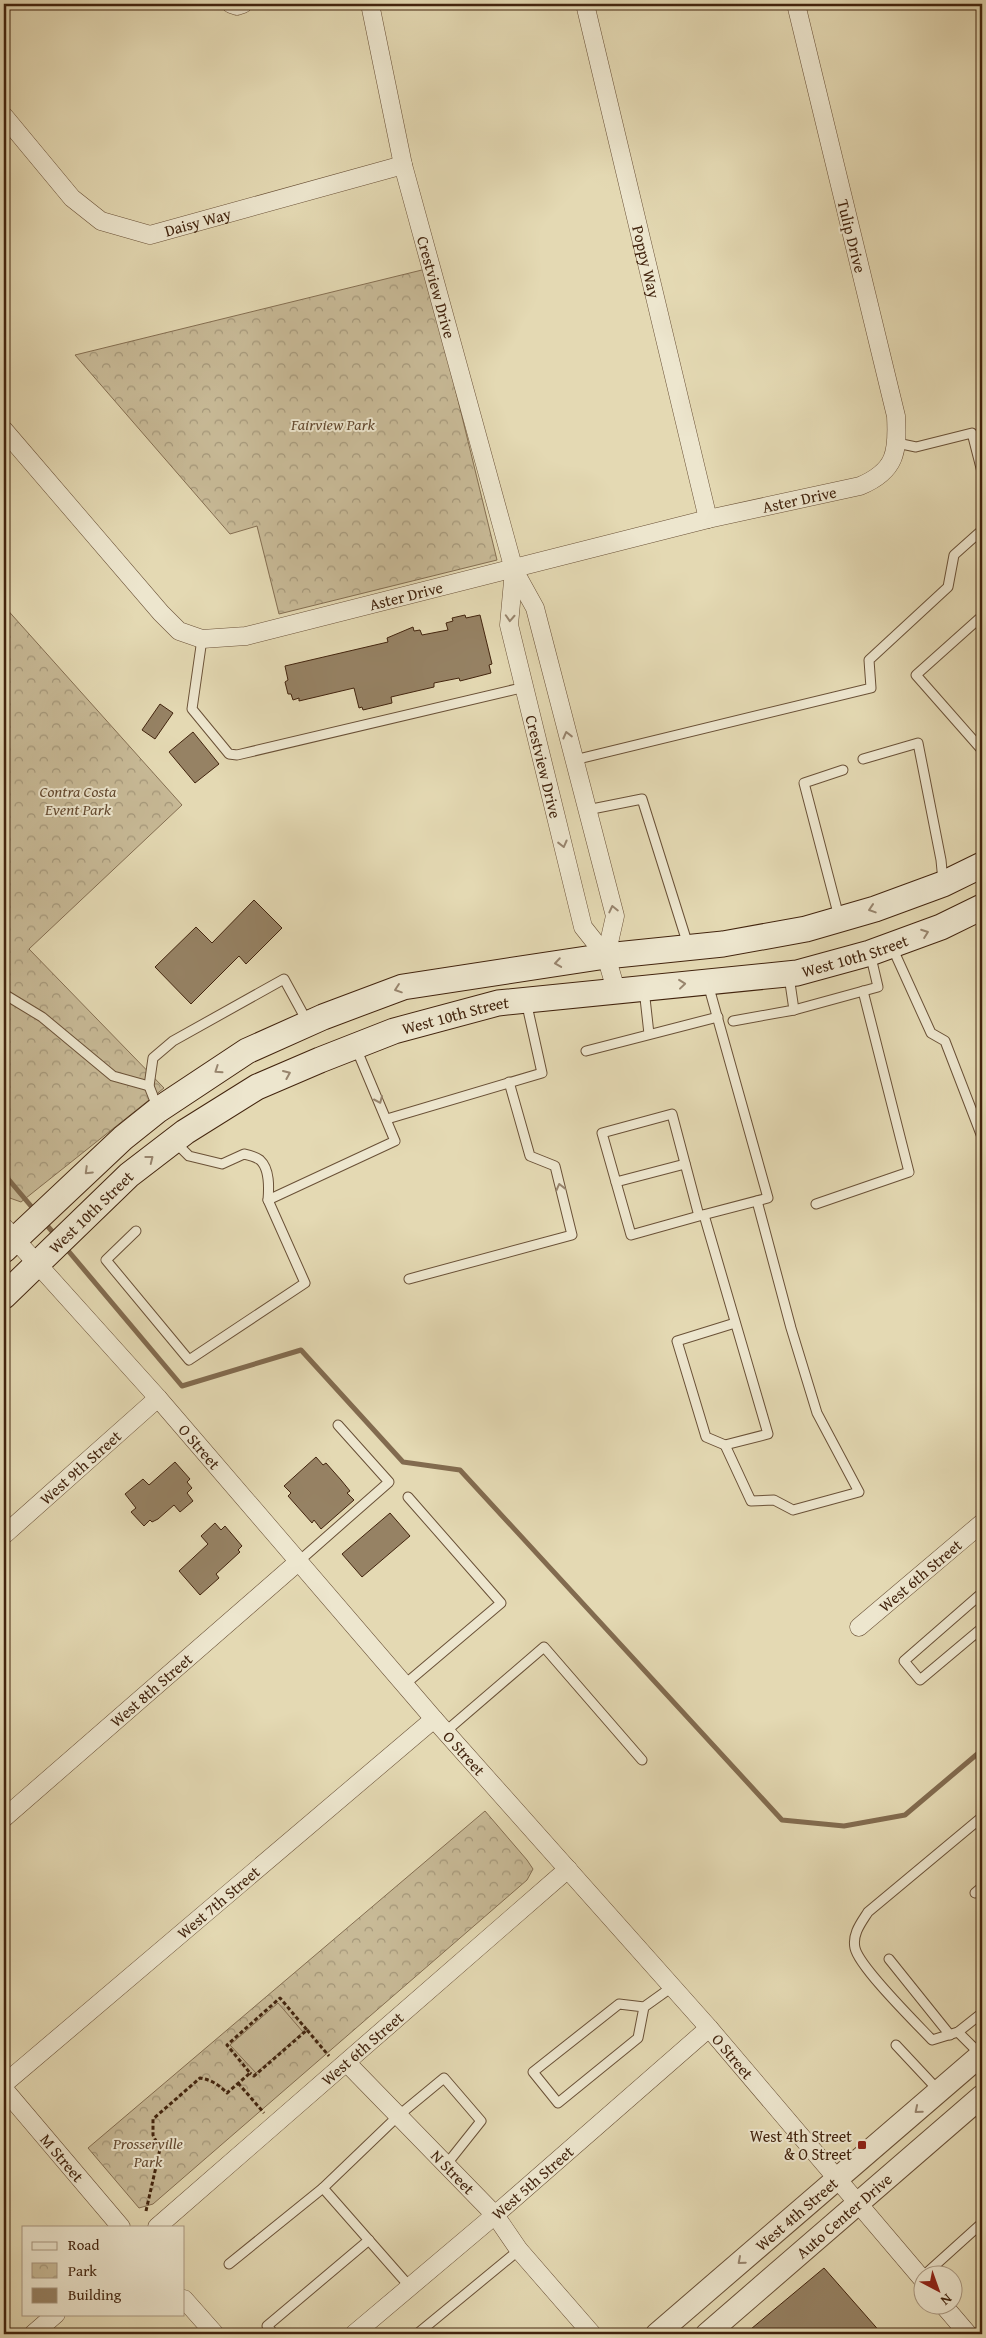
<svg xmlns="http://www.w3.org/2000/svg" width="986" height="2338" font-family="'Gentium Book Plus',serif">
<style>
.park{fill:url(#park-crowns);stroke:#856f52}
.pitch{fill:#c8ba97;stroke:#856f52}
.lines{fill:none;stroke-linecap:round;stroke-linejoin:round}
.stream{stroke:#826b4f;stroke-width:5}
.building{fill:#968264;stroke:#42240e}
.service-casing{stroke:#6a5137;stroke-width:11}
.minor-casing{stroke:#6a5137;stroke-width:19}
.tertiary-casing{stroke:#6a5137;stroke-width:24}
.secondary-casing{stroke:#42240e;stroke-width:27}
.path{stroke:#42240e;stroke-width:3;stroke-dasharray:4 2.5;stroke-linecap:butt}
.service{stroke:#ede6ce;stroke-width:9}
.minor{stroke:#ede6ce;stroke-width:18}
.tertiary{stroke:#ede6ce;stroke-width:22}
.secondary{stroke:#ede6ce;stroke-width:25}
.oneway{stroke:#98856e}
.poi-dot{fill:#8f2418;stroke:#ede6ce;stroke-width:2}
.labels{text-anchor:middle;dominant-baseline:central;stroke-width:4;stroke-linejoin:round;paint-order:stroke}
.street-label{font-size:16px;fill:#42240e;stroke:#ede6ce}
.park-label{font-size:16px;font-style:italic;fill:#644a30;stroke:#ede6ce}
.poi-label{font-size:16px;fill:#42240e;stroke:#ede6ce;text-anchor:end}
</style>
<defs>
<pattern id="park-crowns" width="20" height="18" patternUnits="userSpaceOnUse" patternTransform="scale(1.25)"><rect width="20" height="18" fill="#c8ba97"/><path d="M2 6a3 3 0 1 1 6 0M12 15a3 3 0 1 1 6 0" fill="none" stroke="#a4977a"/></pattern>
</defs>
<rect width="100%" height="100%" fill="#e4d9b3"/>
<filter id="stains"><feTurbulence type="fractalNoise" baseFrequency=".004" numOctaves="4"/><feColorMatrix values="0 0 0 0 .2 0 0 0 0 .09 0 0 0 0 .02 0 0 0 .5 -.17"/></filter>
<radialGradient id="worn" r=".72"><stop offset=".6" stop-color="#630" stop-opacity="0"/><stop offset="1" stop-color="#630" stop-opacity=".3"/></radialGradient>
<g class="park">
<path d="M 426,269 L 497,560 L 279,614 L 257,526 L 230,534 L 75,355 Z"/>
<path d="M 4,606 L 182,805 L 29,949 L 164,1088 L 21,1202 L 7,1197 L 4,1200 Z"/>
<path d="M 485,1811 L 527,1860 L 533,1869 L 527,1880 L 153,2204 L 139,2208 L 88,2148 Z"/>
</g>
<path class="pitch" d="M 278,2003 L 303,2032 L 256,2073 L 230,2045 Z"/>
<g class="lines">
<g class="stream">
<path d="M 4,1174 L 36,1212"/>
<path d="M 44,1222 L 57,1237"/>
<path d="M 65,1247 L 182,1386 L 301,1350 L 403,1462 L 460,1470 L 782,1820 L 844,1826 L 905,1815 L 982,1750"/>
</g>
</g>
<g class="building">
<path d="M 465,615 L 466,618 L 480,615 L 492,664 L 489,665 L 491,673 L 460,681 L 459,678 L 434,683 L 434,687 L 391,697 L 392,703 L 363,710 L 362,707 L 359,708 L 354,688 L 299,701 L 299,698 L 293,700 L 291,694 L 288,694 L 285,682 L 288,680 L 285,666 L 388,642 L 387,638 L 413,627 L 414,631 L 420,630 L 422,635 L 448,630 L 446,623 L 453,621 L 452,618 Z"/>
<path d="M 160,704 L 173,713 L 155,739 L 142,730 Z"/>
<path d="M 193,732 L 219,764 L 195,783 L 169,752 Z"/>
<path d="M 254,900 L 282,928 L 246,964 L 239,956 L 191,1004 L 155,967 L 196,927 L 212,943 Z"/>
<path d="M 316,1457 L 323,1465 L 326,1463 L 341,1480 L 350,1491 L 347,1493 L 354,1500 L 321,1529 L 314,1520 L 312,1523 L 288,1496 L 291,1493 L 284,1486 Z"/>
<path d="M 175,1462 L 190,1479 L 187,1482 L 192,1488 L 187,1493 L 193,1501 L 180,1512 L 174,1505 L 158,1519 L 152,1522 L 150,1520 L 144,1526 L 131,1512 L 136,1508 L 125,1494 L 143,1479 L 149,1485 Z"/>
<path d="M 390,1513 L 410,1536 L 362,1577 L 342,1554 Z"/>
<path d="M 215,1523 L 221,1530 L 225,1526 L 242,1546 L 238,1550 L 240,1552 L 216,1574 L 219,1578 L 200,1595 L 179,1571 L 208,1544 L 201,1536 Z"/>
<path d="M 824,2268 L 882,2334 L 745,2334 Z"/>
</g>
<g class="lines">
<g class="service-casing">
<g id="service">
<path d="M 897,443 L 916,447 L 972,433 L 982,472"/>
<path d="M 982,616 L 916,675 L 982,750"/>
<path d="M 202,639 L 192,709 L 229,754 L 237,755 L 525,687"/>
<path d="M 863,759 L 918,743 L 941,860 L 943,881"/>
<path d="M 574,760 L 871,688 L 869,660 L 948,587 L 954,555 L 982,530"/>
<path d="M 587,810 L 642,799 L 688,945"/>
<path d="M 839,917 L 804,783 L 843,770"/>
<path d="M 892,947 L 931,1033 L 945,1041 L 982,1137"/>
<path d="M 644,989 L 649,1034"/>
<path d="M 4,994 L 42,1017 L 113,1076 L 149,1086"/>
<path d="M 794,1010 L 878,987 L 870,953"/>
<path d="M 733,1021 L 794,1010 L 789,976"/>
<path d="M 586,1051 L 718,1017"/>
<path d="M 158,1109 L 149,1086 L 153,1058 L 173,1041 L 284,979 L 308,1023"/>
<path d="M 387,1119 L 542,1073 L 526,1001"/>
<path d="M 174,1141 L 189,1156 L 222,1164 L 244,1154 C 249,1155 256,1157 260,1160 C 270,1169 269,1188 268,1200"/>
<path d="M 616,1182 L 685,1164"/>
<path d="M 816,1204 L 909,1172 L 863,991"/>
<path d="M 704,1215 L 768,1434 L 725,1445 L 751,1501 L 774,1500 L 793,1510 L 859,1492 L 817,1413 L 791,1328 L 757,1201"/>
<path d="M 699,1216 L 631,1235 L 602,1133 L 672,1114 L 699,1216 L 768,1198 L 708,984"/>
<path d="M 136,1231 L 106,1260 L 189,1360 L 305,1283 L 268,1200 L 395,1141 L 356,1048"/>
<path d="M 409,1279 L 572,1235 L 555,1166 L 530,1156 L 509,1082"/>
<path d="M 725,1445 L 706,1437 L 677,1341 L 735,1323"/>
<path d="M 298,1562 L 389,1482 L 338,1425"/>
<path d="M 982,1593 L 904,1661 L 920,1680 L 982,1628"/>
<path d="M 404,1685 L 501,1603 L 408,1497"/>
<path d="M 445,1732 L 544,1647 L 642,1760"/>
<path d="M 982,1817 L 868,1912 C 861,1923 852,1934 855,1948 C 859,1967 916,2023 932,2040 L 958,2032 L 982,2013"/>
<path d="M 975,1893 L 982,1887"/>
<path d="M 889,1959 L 950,2035"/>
<path d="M 644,2007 L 638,2038 L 558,2103 L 533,2072 L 619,2004 L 644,2007 L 672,1987"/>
<path d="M 958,2032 L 981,2055"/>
<path d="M 896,2045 L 939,2091"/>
<path d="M 229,2264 L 323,2188"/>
<path d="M 921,2278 L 982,2223"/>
<path d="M 410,2287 L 323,2188 L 398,2116 L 444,2078 L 481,2121 L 446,2165"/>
<path d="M 274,2334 L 267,2326 L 369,2240"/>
<path d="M 417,2334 L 519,2250"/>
</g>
</g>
<g class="minor-casing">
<g id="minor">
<path d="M 231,4 L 237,6 L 243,4"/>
<path id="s1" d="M 370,4 L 403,165 L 514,570 L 535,608 L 615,916 L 606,956"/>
<path id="s2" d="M 585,4 L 708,519"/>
<path id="s3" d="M 4,116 L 72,198 L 101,221 L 150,235 L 403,165"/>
<path id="s4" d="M 4,430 L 161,613 L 179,631 L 202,639 L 246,636 L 708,519 L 860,486 C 896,471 898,452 896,416 L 796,4"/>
<path id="s5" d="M 514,570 L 509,625 L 583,927 L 606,956 L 616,990"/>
<path id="s6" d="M 4,1227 L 158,1398 L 434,1719 L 709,2028 L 924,2281"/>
<path id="s7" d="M 4,1535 L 158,1398"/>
<path id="s8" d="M 859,1627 L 982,1523"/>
<path id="s9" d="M 4,1818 L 298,1562"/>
<path id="s10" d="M 347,2063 L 495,2215 L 519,2250 L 592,2334"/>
<path id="s11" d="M 4,2084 L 434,1719"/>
<path id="s12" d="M 4,2089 L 121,2227"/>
<path id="s13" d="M 157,2227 L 568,1869"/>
<path d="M 184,2299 L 215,2334"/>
<path d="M 944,2306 L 968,2334"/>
<path d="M 33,2334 L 56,2314"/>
<path id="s14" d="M 354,2334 L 495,2215 L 709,2028"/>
</g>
</g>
<g class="tertiary-casing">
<g id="tertiary">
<path id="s15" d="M 657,2334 L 982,2054"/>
<path id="s16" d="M 707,2334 L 982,2096"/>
</g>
</g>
<g class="secondary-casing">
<g id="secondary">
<path d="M 4,1250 L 123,1138 L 158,1110 L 247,1051 L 323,1017 L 403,987 L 606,956 L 723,944 L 806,929 L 875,909 L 943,884 L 982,865"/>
<path id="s17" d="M 4,1296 L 129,1175 L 185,1132 L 257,1087 L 320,1060 L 394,1031 L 498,1003 L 797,973 L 870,953 L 941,927 L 982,907"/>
</g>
</g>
<g class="path">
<path d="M 307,2030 L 329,2056"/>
<path d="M 238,2083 L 264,2113"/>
<path d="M 146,2211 L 160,2149 L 153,2135 L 153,2119 L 200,2078 C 212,2080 219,2085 227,2093 L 250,2073 L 227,2045 L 280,1998 L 307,2030 L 254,2076 L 250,2073"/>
</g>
<use href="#service" class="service"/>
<use href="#minor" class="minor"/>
<use href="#tertiary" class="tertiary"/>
<use href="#secondary" class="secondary"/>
</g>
<defs><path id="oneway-chevron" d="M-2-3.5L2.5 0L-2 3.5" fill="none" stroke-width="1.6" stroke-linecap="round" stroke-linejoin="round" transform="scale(1.25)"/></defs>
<g class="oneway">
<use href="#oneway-chevron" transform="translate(510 618) rotate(93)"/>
<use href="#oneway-chevron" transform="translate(567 735) rotate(-104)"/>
<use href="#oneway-chevron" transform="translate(563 844) rotate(76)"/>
<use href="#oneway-chevron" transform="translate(613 909) rotate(-103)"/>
<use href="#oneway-chevron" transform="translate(872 909) rotate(162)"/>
<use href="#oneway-chevron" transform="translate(925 933) rotate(-20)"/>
<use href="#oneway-chevron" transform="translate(558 963) rotate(171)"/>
<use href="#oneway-chevron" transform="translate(682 984) rotate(-6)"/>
<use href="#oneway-chevron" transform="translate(398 989) rotate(161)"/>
<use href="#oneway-chevron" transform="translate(218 1070) rotate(146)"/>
<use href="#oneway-chevron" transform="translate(287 1074) rotate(-23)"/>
<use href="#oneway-chevron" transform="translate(379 1100) rotate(66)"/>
<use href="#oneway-chevron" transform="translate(150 1159) rotate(-38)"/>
<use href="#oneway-chevron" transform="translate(88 1171) rotate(136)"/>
<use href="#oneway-chevron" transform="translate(560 1187) rotate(-104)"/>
<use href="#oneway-chevron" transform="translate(918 2110) rotate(140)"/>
<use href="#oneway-chevron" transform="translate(741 2261) rotate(139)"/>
</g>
<rect class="poi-dot" x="857" y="2140" width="10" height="10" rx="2.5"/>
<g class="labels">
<g class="street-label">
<text stroke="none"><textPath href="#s3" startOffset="244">Daisy Way</textPath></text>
<text transform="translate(852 236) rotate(76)">Tulip Drive</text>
<text stroke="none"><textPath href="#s2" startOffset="265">Poppy Way</textPath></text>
<text stroke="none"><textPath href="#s1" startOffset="291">Crestview Drive</textPath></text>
<text stroke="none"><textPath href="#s4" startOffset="905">Aster Drive</textPath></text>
<text stroke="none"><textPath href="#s4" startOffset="500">Aster Drive</textPath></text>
<text stroke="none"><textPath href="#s5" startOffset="201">Crestview Drive</textPath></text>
<text stroke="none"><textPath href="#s17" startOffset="946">West 10th Street</textPath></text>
<text stroke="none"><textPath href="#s17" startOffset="541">West 10th Street</textPath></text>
<text stroke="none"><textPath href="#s17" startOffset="121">West 10th Street</textPath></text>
<text stroke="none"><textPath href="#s6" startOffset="294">O Street</textPath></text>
<text stroke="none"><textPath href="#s7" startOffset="102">West 9th Street</textPath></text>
<text stroke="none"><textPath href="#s8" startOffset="80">West 6th Street</textPath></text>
<text stroke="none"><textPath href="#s9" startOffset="195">West 8th Street</textPath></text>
<text stroke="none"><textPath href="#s6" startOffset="699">O Street</textPath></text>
<text stroke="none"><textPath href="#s11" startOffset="281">West 7th Street</textPath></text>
<text stroke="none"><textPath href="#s13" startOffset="272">West 6th Street</textPath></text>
<text stroke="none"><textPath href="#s6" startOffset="1104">O Street</textPath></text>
<text stroke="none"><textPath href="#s12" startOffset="90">M Street</textPath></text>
<text stroke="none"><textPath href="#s10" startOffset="152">N Street</textPath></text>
<text stroke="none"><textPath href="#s14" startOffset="234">West 5th Street</textPath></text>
<text stroke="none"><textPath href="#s15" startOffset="184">West 4th Street</textPath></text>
<text stroke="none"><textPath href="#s16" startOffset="181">Auto Center Drive</textPath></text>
</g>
<g class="park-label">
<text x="333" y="424">Fairview Park</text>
<text x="78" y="791">Contra Costa<tspan x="78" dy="18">Event Park</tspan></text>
<text x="148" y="2143">Prosserville<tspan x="148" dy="18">Park</tspan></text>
</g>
<g class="poi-label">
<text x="852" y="2136">West 4th Street<tspan x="852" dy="18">&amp; O Street</tspan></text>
</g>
</g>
<rect width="986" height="2338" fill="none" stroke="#e4d9b3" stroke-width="20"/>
<rect x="5" y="5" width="976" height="2328" fill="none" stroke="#42240e" stroke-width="2.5"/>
<rect x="10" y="10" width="966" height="2318" fill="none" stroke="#42240e"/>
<rect x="22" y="2226" width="162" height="90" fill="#ede6ce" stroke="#a99881"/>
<rect x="32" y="2242" width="25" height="8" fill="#ede6ce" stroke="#a99881"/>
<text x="68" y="2250" font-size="15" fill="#42240e">Road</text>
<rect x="32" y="2263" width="25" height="15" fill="url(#park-crowns)" stroke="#a99881"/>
<text x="68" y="2276" font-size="15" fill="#42240e">Park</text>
<rect x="32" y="2288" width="25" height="15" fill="#968264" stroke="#a99881"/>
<text x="68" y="2300" font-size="15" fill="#42240e">Building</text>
<g transform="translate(938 2290) rotate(139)"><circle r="24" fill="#ede6ce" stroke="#a99881"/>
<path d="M0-4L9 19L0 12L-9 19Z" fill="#8f2418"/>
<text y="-8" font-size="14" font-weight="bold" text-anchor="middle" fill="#42240e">N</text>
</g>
<rect width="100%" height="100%" filter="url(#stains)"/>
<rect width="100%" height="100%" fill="url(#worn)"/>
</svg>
